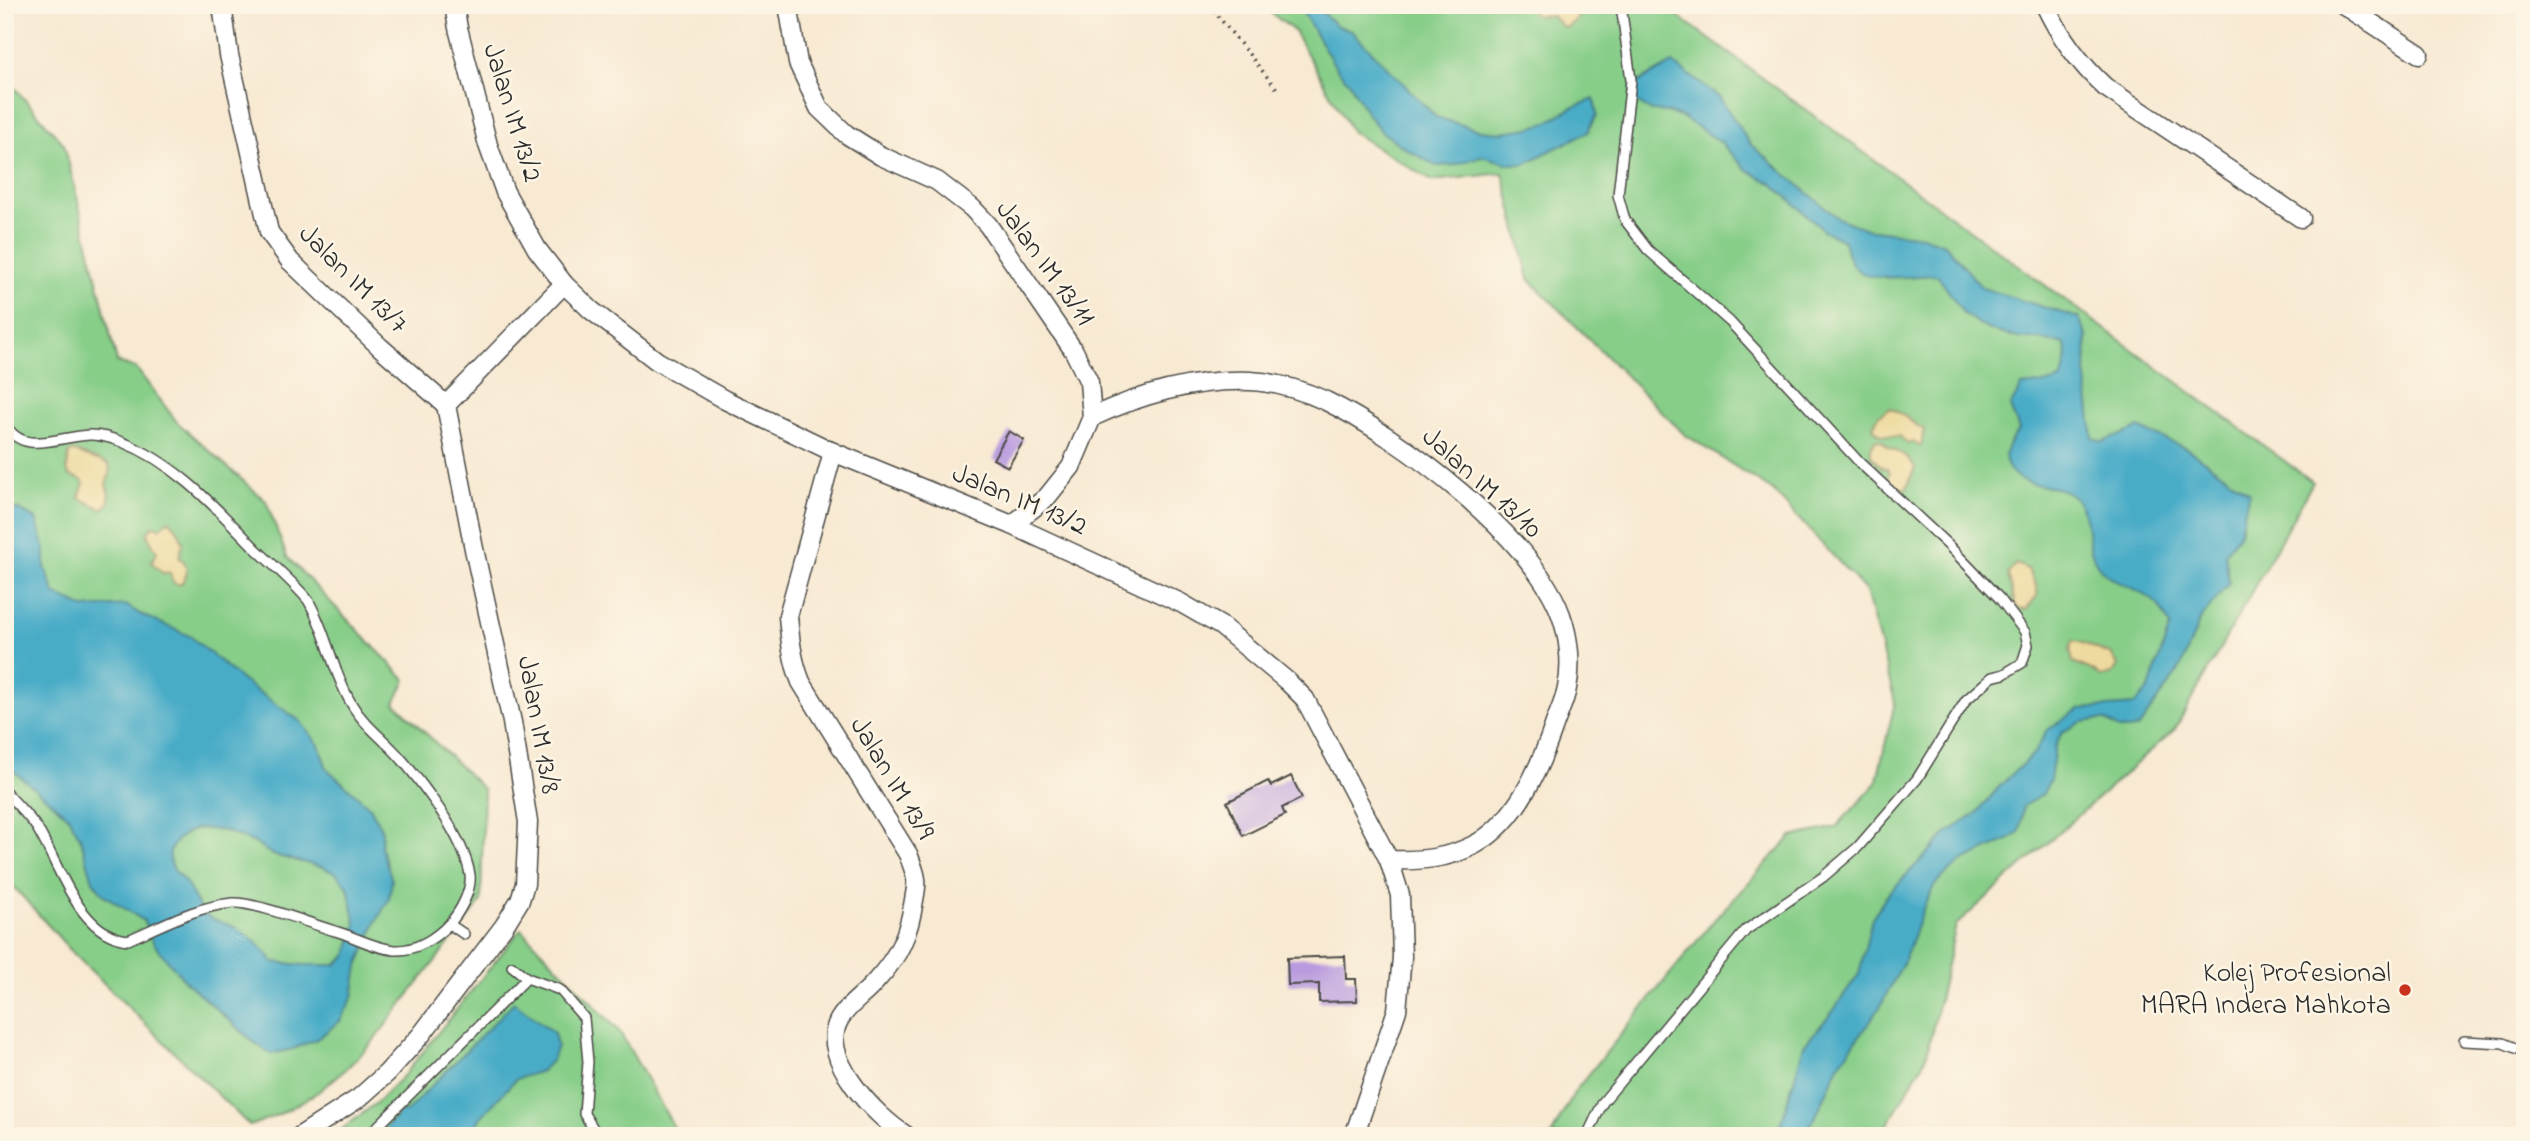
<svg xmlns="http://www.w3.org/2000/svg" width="2530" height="1141" font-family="'Indie Flower',sans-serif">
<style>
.green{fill:#87ce89;stroke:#597c5a;stroke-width:2}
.sand{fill:#eeda9e;stroke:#8c8264;stroke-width:2}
.water{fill:#48acc7;stroke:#3a6c79;stroke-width:2;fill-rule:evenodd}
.building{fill:#b89ade}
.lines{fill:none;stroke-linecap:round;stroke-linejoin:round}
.service-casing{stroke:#4a4844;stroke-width:12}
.minor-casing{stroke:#4a4844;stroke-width:21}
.path{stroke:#4a4844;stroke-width:3.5;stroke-dasharray:2 5;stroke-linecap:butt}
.service{stroke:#fff;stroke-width:9}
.minor{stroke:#fff;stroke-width:18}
.poi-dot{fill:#c8321e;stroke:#fcf5e5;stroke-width:2.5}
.labels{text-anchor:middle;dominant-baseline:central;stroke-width:5;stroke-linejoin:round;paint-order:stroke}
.street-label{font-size:28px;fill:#2b2b2b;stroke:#fcf5e5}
.poi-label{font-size:28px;fill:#2b2b2b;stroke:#fcf5e5;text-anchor:end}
</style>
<rect width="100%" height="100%" fill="#fcf5e5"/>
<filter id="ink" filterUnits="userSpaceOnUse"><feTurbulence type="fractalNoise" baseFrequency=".0143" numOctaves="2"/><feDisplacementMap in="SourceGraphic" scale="14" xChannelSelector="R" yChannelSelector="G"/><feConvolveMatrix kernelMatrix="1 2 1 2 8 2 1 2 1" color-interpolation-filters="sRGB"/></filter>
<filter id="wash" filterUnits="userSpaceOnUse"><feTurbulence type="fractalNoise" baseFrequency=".00686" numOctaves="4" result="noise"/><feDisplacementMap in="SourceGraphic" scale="28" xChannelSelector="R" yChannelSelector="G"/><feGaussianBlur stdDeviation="1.57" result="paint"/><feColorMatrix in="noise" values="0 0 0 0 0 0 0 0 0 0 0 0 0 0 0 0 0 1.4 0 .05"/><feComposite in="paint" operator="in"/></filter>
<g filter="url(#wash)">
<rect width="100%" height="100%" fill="#f8e9d2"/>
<g class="green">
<path d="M 1261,5 L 1663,5 L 2313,482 L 2175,729 L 1956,925 L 1926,1058 L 1881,1136 L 1551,1136 L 1575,1091 L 1715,919 L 1791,837 L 1836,827 L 1876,784 L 1895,702 L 1866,591 L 1772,490 L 1684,434 L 1529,279 L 1503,173 L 1432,181 L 1352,132 L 1294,31 Z"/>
<path d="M 5,77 L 64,144 L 117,362 L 136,368 L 177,422 L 266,501 L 287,557 L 406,680 L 395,703 L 484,790 L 481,902 L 371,1044 L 345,1070 L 318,1092 L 284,1112 L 250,1126 L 73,953 L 5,877 Z"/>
<path d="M 521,929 L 620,1032 L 679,1136 L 333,1136 L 376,1103 L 405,1074 Z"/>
</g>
<g class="sand">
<path d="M 1521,5 L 1563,5 L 1576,11 L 1578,18 L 1567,27 L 1563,27 L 1552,16 C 1537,13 1538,22 1528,6 Z"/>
<path d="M 1889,408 C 1904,412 1911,424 1924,429 L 1921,446 L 1913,442 L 1907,444 L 1900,436 C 1890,437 1878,437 1873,427 L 1879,415 Z"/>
<path d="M 1875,440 L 1882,441 C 1894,455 1903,448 1915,467 L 1907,487 L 1904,489 L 1890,487 L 1887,481 L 1890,473 L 1887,468 L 1883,468 L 1871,456 L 1871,448 Z"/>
<path d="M 72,451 L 109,464 L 110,473 L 106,484 C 108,493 114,502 102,509 L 79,498 L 84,483 L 82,480 L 69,475 L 67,469 L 69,453 Z"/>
<path d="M 169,520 L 178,530 L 183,543 L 179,557 C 189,565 189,574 181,584 L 175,584 L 172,580 L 170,573 L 167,572 L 164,574 L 151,562 L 157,552 L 147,534 L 152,526 L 160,528 Z"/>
<path d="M 2016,564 L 2028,569 L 2037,588 L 2037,596 L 2026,610 L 2018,609 L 2015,604 L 2008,574 Z"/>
<path d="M 2073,641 C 2087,642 2097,651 2111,654 L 2118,666 L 2113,674 L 2101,677 L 2094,671 L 2073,662 L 2070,649 Z"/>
</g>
<g class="water">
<path d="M 1295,5 L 1314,5 L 1337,26 L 1351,30 L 1436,117 L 1479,130 L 1502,132 L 1529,128 L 1546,123 L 1573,107 L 1594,99 L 1597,115 L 1588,132 L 1524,164 L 1511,164 L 1481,156 L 1455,165 L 1436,166 L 1403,147 L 1381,131 L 1368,115 L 1349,82 L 1337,69 L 1300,8 Z"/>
<path d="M 1673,63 L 1720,98 L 1750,144 L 1838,218 L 1866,229 L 1922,236 L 1945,244 L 1982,288 L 2079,318 L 2087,337 L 2086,377 L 2093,438 L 2102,442 L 2139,428 L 2186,448 L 2249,492 L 2239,535 L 2225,552 L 2229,583 L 2200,620 L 2181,667 L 2139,727 L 2130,730 L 2119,729 L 2105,720 L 2096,720 L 2082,722 L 2062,732 L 2055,746 L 2050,780 L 2042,795 L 2023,806 L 2020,831 L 2010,839 L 1961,862 L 1938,881 L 1925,904 L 1904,961 L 1880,1007 L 1840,1063 L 1815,1118 L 1802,1136 L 1775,1136 L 1783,1117 L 1804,1045 L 1831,1014 L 1859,974 L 1872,918 L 1888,894 L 1947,833 L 1976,814 L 1999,787 L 2036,751 L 2046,731 L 2079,709 L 2134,705 L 2149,689 L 2170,626 C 2166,619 2162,608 2156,603 C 2140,587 2112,585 2098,566 C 2083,544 2092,515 2074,497 C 2059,481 2023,492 2008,467 C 2000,452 2011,441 2019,429 L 2010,407 L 2022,386 L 2055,382 L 2062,379 L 2067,356 L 2065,344 L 2039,339 L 2022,339 L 1989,330 L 1964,314 L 1937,275 C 1917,275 1875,283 1859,271 C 1849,264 1847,252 1844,241 L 1823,230 L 1773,184 L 1747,170 L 1720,142 L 1685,119 L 1667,112 L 1652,111 L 1631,99 L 1631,86 Z"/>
<path d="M 17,509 L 36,519 L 45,550 L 45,567 L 55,594 L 84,608 L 126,605 L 140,614 L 190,636 L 243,681 L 300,721 L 319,745 L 327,769 L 371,808 L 382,831 L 381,847 L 392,880 L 389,899 L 375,924 L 358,966 L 353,997 L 340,1021 L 317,1039 L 293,1049 L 271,1054 L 255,1043 L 185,981 L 154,944 L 144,921 L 104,895 L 93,881 L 80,837 L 68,816 L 5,764 L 5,511 ZM 200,828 L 225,831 L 253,842 L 273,855 L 322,867 L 336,873 L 348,887 L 356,924 L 347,955 L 336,965 L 304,965 L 274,962 C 261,946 250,935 232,926 C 225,922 213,921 207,916 C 197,908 193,894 186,883 C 182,878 175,873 172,866 C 163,847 183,831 200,828 Z"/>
<path d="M 514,1002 L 554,1033 L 557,1046 L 552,1060 L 541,1071 L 516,1079 L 480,1118 L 471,1136 L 378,1136 L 401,1111 L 406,1112 Z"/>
</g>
<g id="blocks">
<g class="building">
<path d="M 1009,431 L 1024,440 L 1008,467 L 993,459 Z"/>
<path d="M 1291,776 L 1302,798 L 1282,808 L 1285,815 L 1243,836 L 1227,802 L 1268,781 L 1271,786 Z"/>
<path d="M 1345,956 L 1346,979 L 1356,979 L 1357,1001 L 1319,1002 L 1319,984 L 1288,985 L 1287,958 Z"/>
</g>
</g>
</g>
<g filter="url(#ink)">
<use href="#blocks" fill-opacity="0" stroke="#4a4844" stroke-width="2"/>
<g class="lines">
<g class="service-casing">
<g id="service">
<path d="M 5,423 C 22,458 61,435 91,435 C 100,435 114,439 122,442 C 176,463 216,508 255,548 C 273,565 292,581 308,600 C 327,632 332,671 351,703 C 364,726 387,741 404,762 C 428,791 464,838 470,875 C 472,890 460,912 450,923 C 436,938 416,951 395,950 C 373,948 356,937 335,931 C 311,924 255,902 233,903 C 197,906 161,926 128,940 C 78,935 60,865 37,828 C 28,815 15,803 5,791"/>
<path d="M 449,924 L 464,934"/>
<path d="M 512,966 L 527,978"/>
<path d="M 2464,1041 L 2503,1043 L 2525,1052"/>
<path d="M 368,1136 L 527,978 L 560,990 L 584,1018 L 588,1062 L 584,1114 L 598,1136"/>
<path d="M 1587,1136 L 1603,1102 L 1746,930 L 1823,877 L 1858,847 L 1917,779 L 1966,700 L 1992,677 L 2004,674 L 2022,663 L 2028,645 L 2025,632 L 2000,599 L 1948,545 L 1860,463 L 1730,322 L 1648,250 L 1625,220 L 1618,195 L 1631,80 L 1621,5"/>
</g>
</g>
<g class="minor-casing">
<g id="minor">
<path d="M 222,5 L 229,55 L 269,232 L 290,261 L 380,347 L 446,405"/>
<path d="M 454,5 L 458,28 L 488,145 L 505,192 L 537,249 L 564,284 L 591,310 L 657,361 L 725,400 L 833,452 L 1012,525 L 1181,603 L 1221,626 L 1287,681 L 1305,699 L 1389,860 L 1400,895 L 1402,957 L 1397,1010 L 1354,1136"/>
<path d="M 788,5 L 798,63 L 819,108 L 846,134 L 881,156 L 937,181 L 972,208 L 988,225 L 1074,351 L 1089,382 L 1092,417 L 1071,467 L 1047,497 L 1012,525"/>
<path d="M 2045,5 C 2060,37 2079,63 2105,87 L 2301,218"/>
<path d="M 2344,5 L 2419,54"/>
<path d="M 1092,417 C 1140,395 1196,379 1250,381 C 1275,382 1304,391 1326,401 C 1400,437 1533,537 1561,615 C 1569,637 1572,665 1567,688 C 1565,700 1559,712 1555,723 C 1540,767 1518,820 1476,844 C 1448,859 1420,861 1389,860"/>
<path d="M 833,452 L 788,616 C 790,639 792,660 801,682 L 908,854 C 911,862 915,871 916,879 C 917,886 915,894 914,900 C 909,934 899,956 876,981 C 865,995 848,1004 839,1020 C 818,1058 877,1118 907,1136"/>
<path d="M 300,1136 L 359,1098 L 387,1073 L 421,1035 L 504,926 L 520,900 L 525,884 L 528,822 L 512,722 L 474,549 L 446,405 L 564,284"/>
</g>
</g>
<path class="path" d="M 1209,5 L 1277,89"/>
<use href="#service" class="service"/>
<use href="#minor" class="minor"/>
</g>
</g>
<circle class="poi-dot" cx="2405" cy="990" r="7"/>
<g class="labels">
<g class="street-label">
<text transform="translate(511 113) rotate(73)">Jalan IM 13/2</text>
<text transform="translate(1044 264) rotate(54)">Jalan IM 13/11</text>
<text transform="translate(352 280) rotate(45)">Jalan IM 13/7</text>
<text transform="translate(1481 484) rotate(42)">Jalan IM 13/10</text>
<text transform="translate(1019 501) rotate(23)">Jalan IM 13/2</text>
<text transform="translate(537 725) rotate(80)">Jalan IM 13/8</text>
<text transform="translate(891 779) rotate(59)">Jalan IM 13/9</text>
</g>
<g class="poi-label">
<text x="2391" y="974">Kolej Profesional<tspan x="2391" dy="32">MARA Indera Mahkota</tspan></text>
</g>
</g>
<rect width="2530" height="1141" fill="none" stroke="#fcf5e5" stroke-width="28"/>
</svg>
